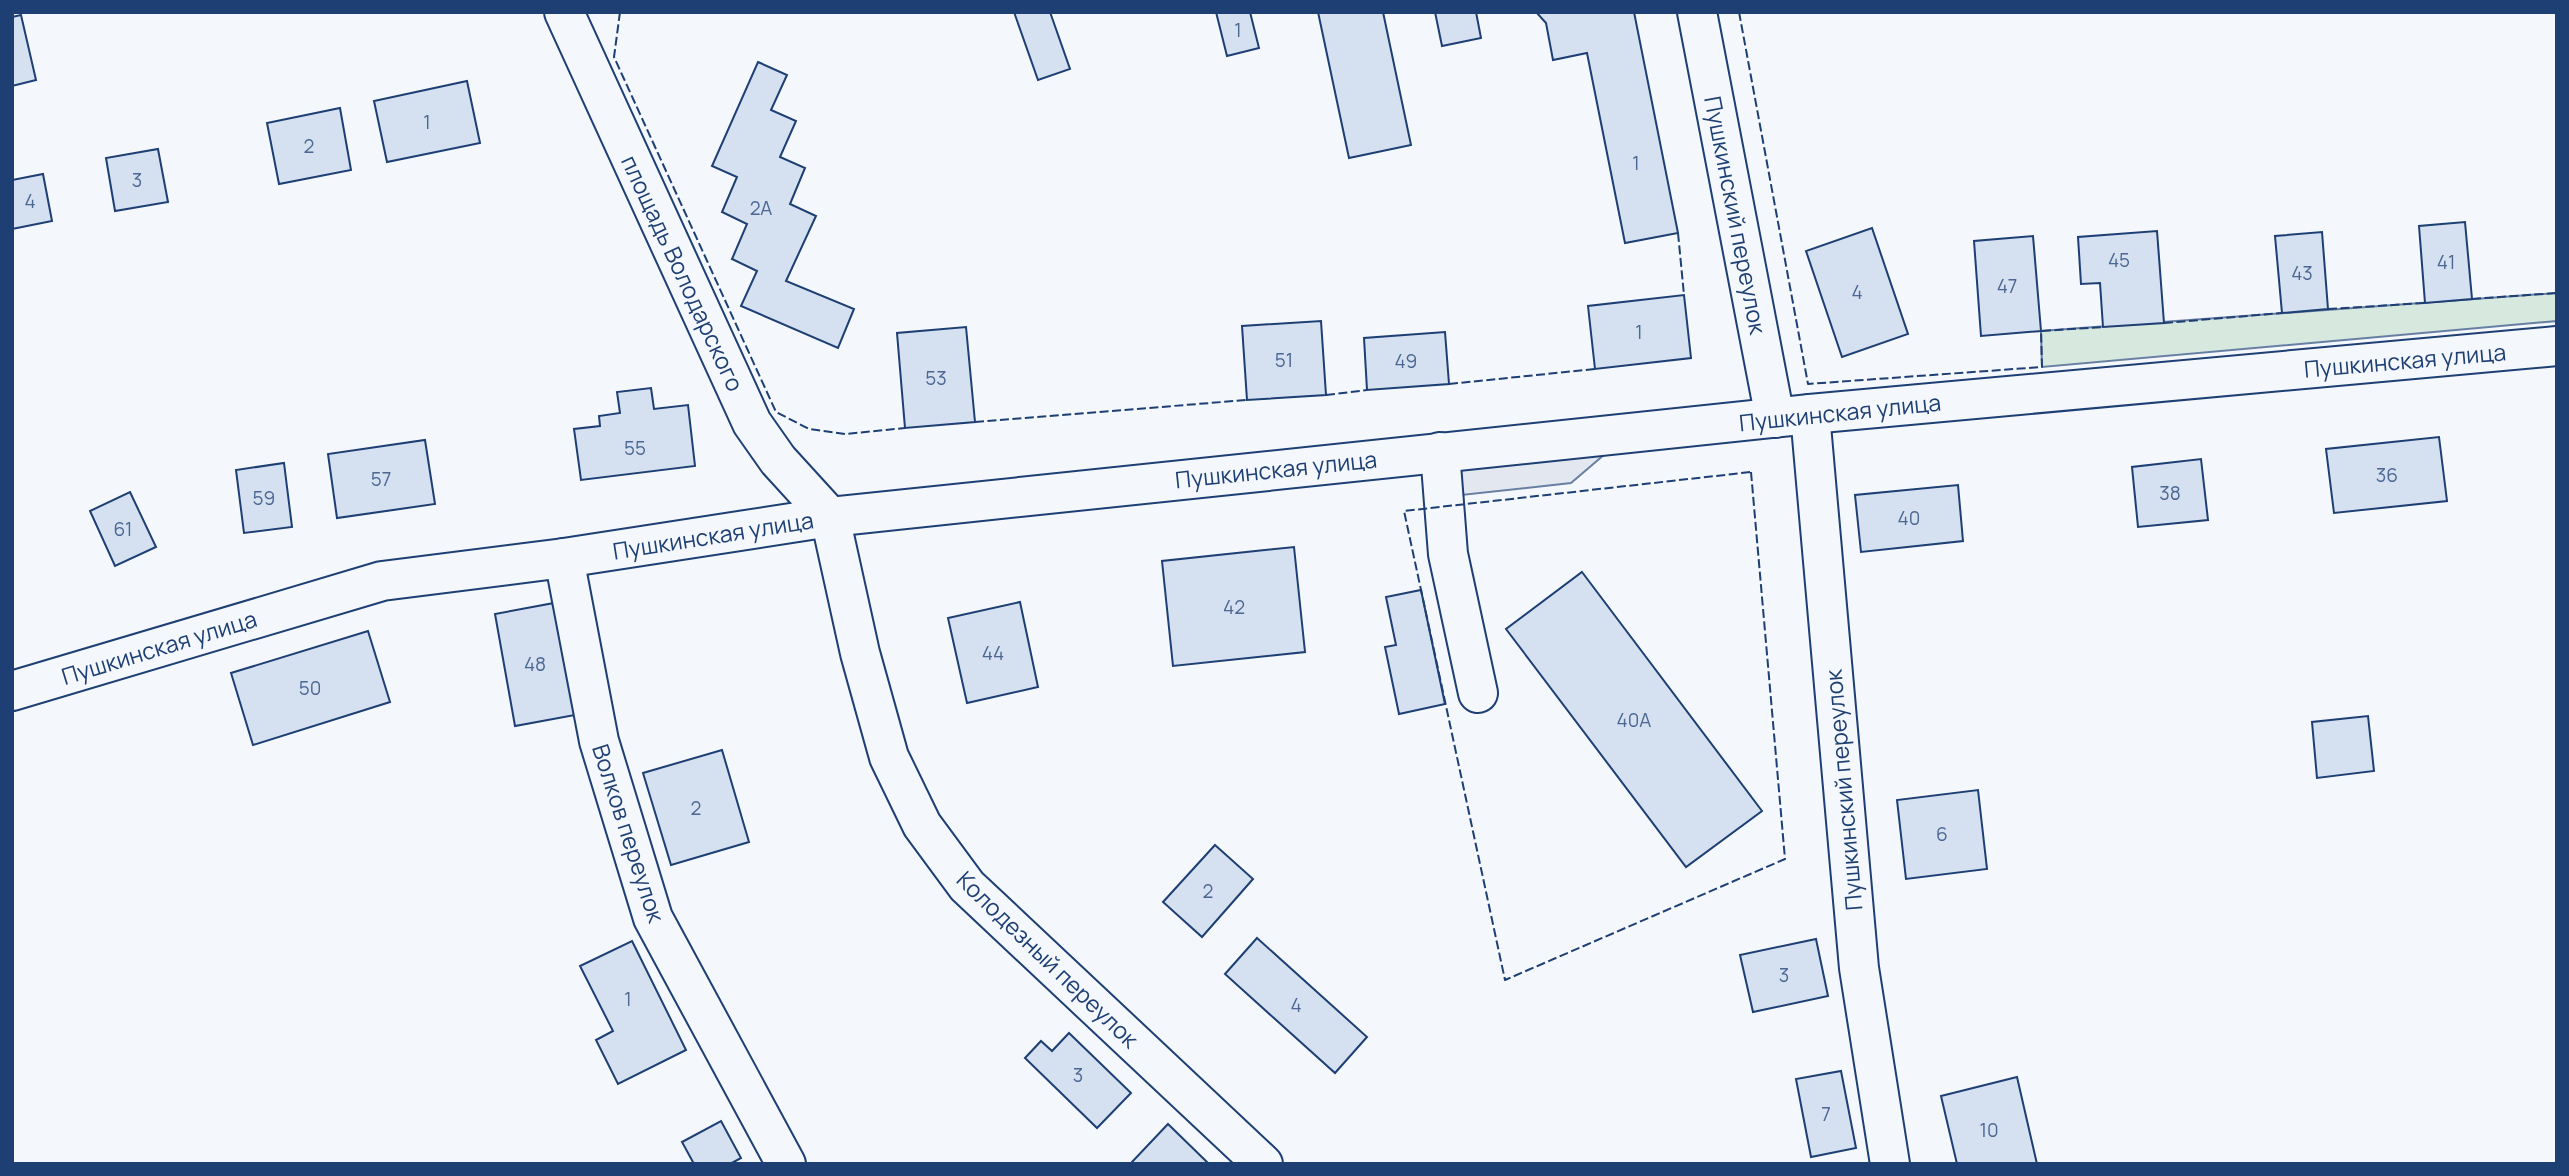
<svg xmlns="http://www.w3.org/2000/svg" width="2569" height="1176" font-family="Manrope,sans-serif">
<style>
.green{fill:#d7e8df;stroke:#687fa3;stroke-width:2}
.parking{fill:#e3e8f0;stroke:#687fa3;stroke-width:2}
.building{fill:#d5e0f0;stroke:#1d3f73;stroke-width:2}
.lines{fill:none;stroke-linecap:round;stroke-linejoin:round}
.minor-casing{stroke:#1d3f73;stroke-width:42}
.minor{stroke:#f4f7fb;stroke-width:38}
.fence{stroke:#1d3f73;stroke-width:2;stroke-dasharray:9 3.5;stroke-linecap:butt}
.labels{text-anchor:middle;dominant-baseline:central;stroke-width:5;stroke-linejoin:round;paint-order:stroke}
.number-label{font-size:19px;fill:#4b6792}
.street-label{font-size:23px;fill:#1d3f73;stroke:#f4f7fb}
</style>
<rect width="100%" height="100%" fill="#f4f7fb"/>
<path class="green" d="M 2557,293 L 2557,321 L 2042,367 L 2041,331 Z"/>
<path class="parking" d="M 1440,452 L 1605,454 L 1571,483 L 1443,497 Z"/>
<g class="building">
<path d="M 1014,12 L 1050,12 L 1070,69 L 1038,80 Z"/>
<path d="M 1216,12 L 1250,12 L 1259,48 L 1227,56 Z"/>
<path d="M 1318,12 L 1383,12 L 1411,145 L 1349,158 Z"/>
<path d="M 1435,12 L 1476,12 L 1481,38 L 1442,46 Z"/>
<path d="M 1536,12 L 1634,12 L 1678,233 L 1625,243 L 1587,53 L 1553,60 L 1546,23 Z"/>
<path d="M 21,15 L 36,80 L 12,86 L 12,17 Z"/>
<path d="M 758,62 L 787,75 L 771,110 L 796,121 L 780,157 L 805,168 L 790,204 L 816,216 L 786,281 L 854,309 L 838,348 L 741,306 L 757,271 L 732,259 L 747,224 L 722,212 L 737,177 L 712,166 Z"/>
<path d="M 467,81 L 480,143 L 387,162 L 374,101 Z"/>
<path d="M 340,108 L 351,170 L 279,184 L 267,123 Z"/>
<path d="M 158,149 L 168,202 L 115,211 L 106,158 Z"/>
<path d="M 43,174 L 52,221 L 12,229 L 12,180 Z"/>
<path d="M 2465,222 L 2472,299 L 2425,303 L 2419,226 Z"/>
<path d="M 1872,228 L 1908,334 L 1842,357 L 1806,251 Z"/>
<path d="M 2157,231 L 2164,323 L 2103,327 L 2100,283 L 2081,284 L 2078,237 Z"/>
<path d="M 2322,232 L 2328,309 L 2282,313 L 2275,236 Z"/>
<path d="M 2033,236 L 2041,331 L 1981,336 L 1974,241 Z"/>
<path d="M 1684,295 L 1691,358 L 1595,369 L 1588,306 Z"/>
<path d="M 1321,321 L 1326,395 L 1247,400 L 1242,326 Z"/>
<path d="M 966,327 L 975,422 L 905,428 L 897,333 Z"/>
<path d="M 1445,332 L 1449,384 L 1367,390 L 1364,338 Z"/>
<path d="M 651,388 L 654,409 L 688,405 L 695,466 L 581,480 L 574,429 L 600,426 L 599,416 L 620,413 L 617,392 Z"/>
<path d="M 2439,437 L 2447,501 L 2334,513 L 2326,449 Z"/>
<path d="M 425,440 L 435,504 L 337,518 L 328,454 Z"/>
<path d="M 2201,459 L 2208,520 L 2138,527 L 2132,467 Z"/>
<path d="M 284,463 L 292,527 L 244,533 L 236,470 Z"/>
<path d="M 1958,485 L 1963,541 L 1861,552 L 1855,495 Z"/>
<path d="M 130,492 L 156,547 L 115,566 L 90,511 Z"/>
<path d="M 1294,547 L 1305,652 L 1173,666 L 1162,561 Z"/>
<path d="M 1582,572 L 1762,811 L 1686,867 L 1506,629 Z"/>
<path d="M 1421,590 L 1445,704 L 1399,714 L 1385,647 L 1396,645 L 1386,597 Z"/>
<path d="M 1020,602 L 1038,687 L 967,703 L 948,618 Z"/>
<path d="M 554,603 L 575,715 L 515,726 L 495,614 Z"/>
<path d="M 368,631 L 390,702 L 253,745 L 231,673 Z"/>
<path d="M 2368,716 L 2374,771 L 2317,778 L 2312,722 Z"/>
<path d="M 722,750 L 749,842 L 671,865 L 643,773 Z"/>
<path d="M 1978,790 L 1987,869 L 1906,879 L 1897,800 Z"/>
<path d="M 1215,845 L 1253,879 L 1202,937 L 1163,902 Z"/>
<path d="M 1257,938 L 1367,1037 L 1335,1073 L 1225,974 Z"/>
<path d="M 1816,939 L 1828,996 L 1753,1012 L 1740,955 Z"/>
<path d="M 632,941 L 686,1050 L 618,1084 L 596,1040 L 613,1031 L 580,966 Z"/>
<path d="M 1069,1033 L 1131,1093 L 1097,1128 L 1025,1058 L 1041,1041 L 1052,1051 Z"/>
<path d="M 1841,1071 L 1856,1148 L 1811,1157 L 1796,1079 Z"/>
<path d="M 2017,1077 L 2037,1164 L 1957,1164 L 1941,1096 Z"/>
<path d="M 721,1121 L 741,1158 L 730,1164 L 694,1164 L 682,1142 Z"/>
<path d="M 1168,1124 L 1209,1164 L 1131,1163 Z"/>
</g>
<g class="lines">
<g class="minor-casing">
<g id="minor">
<path d="M 564,12 L 752,423 L 778,460 L 830,517 L 860,653 L 889,757 L 922,825 L 967,886 L 1263,1164"/>
<path d="M 1697,12 L 1775,418"/>
<path d="M 1810,414 L 1859,968 L 1890,1164"/>
<path d="M 1440,452 L 1448,554 L 1478,693"/>
<path d="M 564,558 L 599,741 L 653,918 L 786,1164"/>
<path d="M 12,691 L 382,581 L 564,558 L 830,517 L 1810,414 L 2557,346"/>
</g>
</g>
<use href="#minor" class="minor"/>
<g class="fence">
<path d="M 620,12 L 614,57 L 776,412 L 809,429 L 845,434 L 905,428"/>
<path d="M 1739,12 L 1808,384 L 2042,367 L 2041,331 L 2103,327"/>
<path d="M 1678,233 L 1684,295"/>
<path d="M 2472,299 L 2557,293"/>
<path d="M 2328,309 L 2425,303"/>
<path d="M 2164,323 L 2282,313"/>
<path d="M 1449,384 L 1595,369"/>
<path d="M 1326,395 L 1367,390"/>
<path d="M 975,422 L 1247,400"/>
<path d="M 1751,472 L 1785,859 L 1505,980 L 1404,511 Z"/>
</g>
</g>
<g class="labels">
<g class="number-label">
<text x="1238" y="30">1</text>
<text x="427" y="122">1</text>
<text x="309" y="146">2</text>
<text x="1636" y="163">1</text>
<text x="137" y="180">3</text>
<text x="30" y="201">4</text>
<text x="761" y="208">2А</text>
<text x="2119" y="260">45</text>
<text x="2446" y="262">41</text>
<text x="2302" y="273">43</text>
<text x="2007" y="286">47</text>
<text x="1857" y="292">4</text>
<text x="1639" y="332">1</text>
<text x="1284" y="360">51</text>
<text x="1406" y="361">49</text>
<text x="936" y="378">53</text>
<text x="635" y="448">55</text>
<text x="2387" y="475">36</text>
<text x="381" y="479">57</text>
<text x="2170" y="493">38</text>
<text x="264" y="498">59</text>
<text x="1909" y="518">40</text>
<text x="123" y="529">61</text>
<text x="1234" y="607">42</text>
<text x="993" y="653">44</text>
<text x="535" y="664">48</text>
<text x="310" y="688">50</text>
<text x="1634" y="720">40А</text>
<text x="696" y="808">2</text>
<text x="1942" y="834">6</text>
<text x="1208" y="891">2</text>
<text x="1784" y="975">3</text>
<text x="628" y="999">1</text>
<text x="1296" y="1005">4</text>
<text x="1078" y="1075">3</text>
<text x="1826" y="1114">7</text>
<text x="1989" y="1130">10</text>
</g>
<g class="street-label">
<text transform="translate(1736 215) rotate(79)">Пушкинский переулок</text>
<text transform="translate(683 273) rotate(65)">площадь Володарского</text>
<text transform="translate(2405 360) rotate(-5)">Пушкинская улица</text>
<text transform="translate(1840 412) rotate(-6)">Пушкинская улица</text>
<text transform="translate(1276 469) rotate(-6)">Пушкинская улица</text>
<text transform="translate(713 535) rotate(-9)">Пушкинская улица</text>
<text transform="translate(159 647) rotate(-17)">Пушкинская улица</text>
<text transform="translate(1843 790) rotate(-95)">Пушкинский переулок</text>
<text transform="translate(629 833) rotate(72)">Волков переулок</text>
<text transform="translate(1048 959) rotate(44)">Колодезный переулок</text>
</g>
</g>
<rect width="2569" height="1176" fill="none" stroke="#1d3f73" stroke-width="28"/>
</svg>
